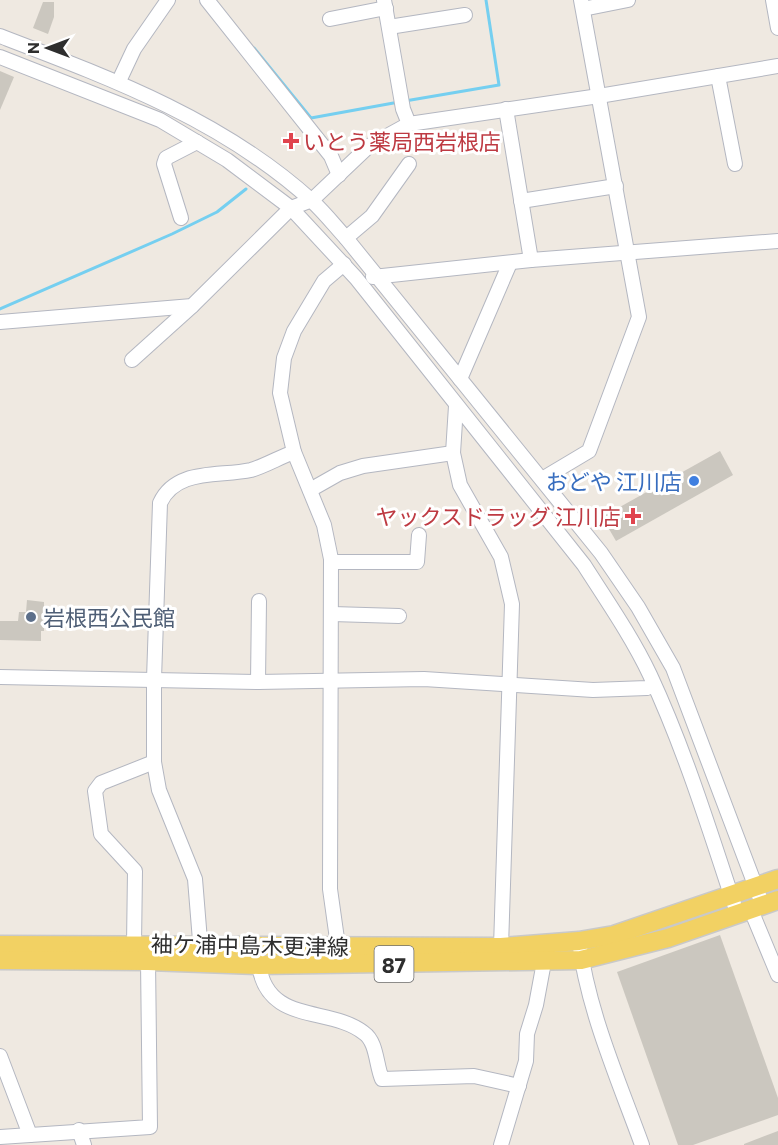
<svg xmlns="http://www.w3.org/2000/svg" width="778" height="1145" font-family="Commissioner,'Noto Sans JP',sans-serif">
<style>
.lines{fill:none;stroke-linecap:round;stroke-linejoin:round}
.stream{stroke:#75cff0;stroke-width:3}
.building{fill:#cbc7bf}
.minor-casing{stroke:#b4b7c1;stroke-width:16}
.major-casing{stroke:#c9c9c9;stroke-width:21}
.minor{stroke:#fff;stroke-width:14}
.major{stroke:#f2d163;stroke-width:18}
.health-dot{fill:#e0444e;stroke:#fff;stroke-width:2}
.shop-dot{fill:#3f7fe0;stroke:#fff;stroke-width:2}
.service-dot{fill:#5c6f8a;stroke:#fff;stroke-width:2}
.labels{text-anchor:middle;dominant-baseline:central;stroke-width:6;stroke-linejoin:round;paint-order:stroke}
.shield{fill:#fff;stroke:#6d6d6d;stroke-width:1.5}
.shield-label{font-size:21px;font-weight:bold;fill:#2e2e2e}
.health-label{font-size:22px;fill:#be3a42;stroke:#fff;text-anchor:start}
.shop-label{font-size:22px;fill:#366cbe;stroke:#fff;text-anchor:end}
.service-label{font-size:22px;fill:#4e5e75;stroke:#fff;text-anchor:start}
.street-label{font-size:22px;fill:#2e2e2e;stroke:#fff}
</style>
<rect width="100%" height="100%" fill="#efe9e1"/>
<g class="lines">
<g class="stream">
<path d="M 254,48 L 311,118 L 399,102"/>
<path d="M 405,101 L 499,85 L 486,0"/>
<path d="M 0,309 L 172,234 L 217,212 L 246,189"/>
</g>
</g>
<g class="building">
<path d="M 43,2 L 54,2 L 54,17 L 48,34 L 33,28 Z"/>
<path d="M 0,71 L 14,77 L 0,110 Z"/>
<path d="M 720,451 L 733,475 L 616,541 L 602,517 Z"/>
<path d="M 27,600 L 44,602 L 44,631 L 41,631 L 41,641 L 0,640 L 0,621 L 18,621 L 19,612 L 26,612 Z"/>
<path d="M 720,935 L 778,1098 L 778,1115 L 693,1145 L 678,1145 L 617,972 Z"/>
<path d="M 778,1131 L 778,1145 L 744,1145 L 744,1144 Z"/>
</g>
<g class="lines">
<g class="minor-casing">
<g id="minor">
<path d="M 207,0 L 331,156 L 339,175"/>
<path d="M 384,0 L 403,109 L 409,124"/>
<path d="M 773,0 L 778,28"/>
<path d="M 583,9 L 628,0"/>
<path d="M 330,19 L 386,8"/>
<path d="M 389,27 L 465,15"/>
<path d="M 0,36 C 110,78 223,120 312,201 C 324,212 335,226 346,238 L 601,553 L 638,607 L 673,668 L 763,906"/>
<path d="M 0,57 L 160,120 L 227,160 L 291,208 L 356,278 L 584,565 C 607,601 632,637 650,675 C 684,748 709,828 734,904"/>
<path d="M 718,76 L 735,164"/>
<path d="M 119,81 L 134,49 L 168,0"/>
<path d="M 506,109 L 531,260"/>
<path d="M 521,201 L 616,186"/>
<path d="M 181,218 L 164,164 L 166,158 L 197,142"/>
<path d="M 346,238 L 372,216 L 409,164"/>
<path d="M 373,277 L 531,260 L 778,241"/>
<path d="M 0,322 L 192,306 L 291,208 L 312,200 L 369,146 L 409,124 L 599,96 L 778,66"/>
<path d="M 132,360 L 192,306"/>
<path d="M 460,379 L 510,263"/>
<path d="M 456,406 L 453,453 L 460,485 L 501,557 L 512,604 L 501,947"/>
<path d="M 542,479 L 589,451 L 639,317 L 581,0"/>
<path d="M 310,490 L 340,473 L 363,466 L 453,453"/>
<path d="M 332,562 L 417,562 L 419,535"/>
<path d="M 332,614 L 399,616"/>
<path d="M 0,677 L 258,682 L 424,679 L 593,690 L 647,688 L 654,685"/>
<path d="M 258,682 L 259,601"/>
<path d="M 751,910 L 778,975"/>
<path d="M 579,941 C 588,1011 618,1079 642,1145"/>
<path d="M 134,944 L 135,871 L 101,834 L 95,791 L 101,783 L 154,762"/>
<path d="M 338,946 L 330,889 L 331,559 L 324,525 L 294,452 L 280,393 L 284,358 L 294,331 L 324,281 L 344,264"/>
<path d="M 201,953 L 195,879 L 159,790 L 154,762 L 154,679 L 160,503 C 176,468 219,477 251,470 C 265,466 280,457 294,452"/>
<path d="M 259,965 C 267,1025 330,1006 364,1033 C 377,1042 376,1065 382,1079 L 474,1076 L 519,1086"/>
<path d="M 0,1056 L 30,1135"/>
<path d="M 79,1130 L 84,1145"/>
<path d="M 0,1137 L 150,1127 L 148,961"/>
<path d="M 501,1145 L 526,1061 L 527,1034 L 536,1005 L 544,962"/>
</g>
</g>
<g class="major-casing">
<g id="major">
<path d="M 0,945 L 501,947 L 579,941 L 614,935 L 778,879"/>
<path d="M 0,960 L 148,961 L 259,965 L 581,960 L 668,938 L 778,900"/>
</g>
</g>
<use href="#minor" class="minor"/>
<use href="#major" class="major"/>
</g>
<g class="health-dot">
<path d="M288 132h6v6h6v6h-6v6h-6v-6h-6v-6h6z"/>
<path d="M630 507h6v6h6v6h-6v6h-6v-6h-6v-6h6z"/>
</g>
<circle class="shop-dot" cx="694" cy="481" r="6"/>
<circle class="service-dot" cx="31" cy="617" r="6"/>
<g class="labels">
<rect class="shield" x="374.5" y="946" width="39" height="36" rx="4.5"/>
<g class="shield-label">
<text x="394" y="964">87</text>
</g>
<g class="health-label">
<text x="303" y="141">いとう薬局西岩根店</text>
<text x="621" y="516" text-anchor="end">ヤックスドラッグ 江川店</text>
</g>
<g class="shop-label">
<text x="682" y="481">おどや 江川店</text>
</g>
<g class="service-label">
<text x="43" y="617">岩根西公民館</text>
</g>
<g class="street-label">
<text transform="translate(250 945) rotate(1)">袖ケ浦中島木更津線</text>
</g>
</g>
<g transform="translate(48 48) rotate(270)" stroke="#ffffff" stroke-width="4.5" paint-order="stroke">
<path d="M0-4.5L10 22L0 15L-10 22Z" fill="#2e2e2e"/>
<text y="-9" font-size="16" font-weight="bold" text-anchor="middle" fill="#2e2e2e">N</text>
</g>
</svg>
